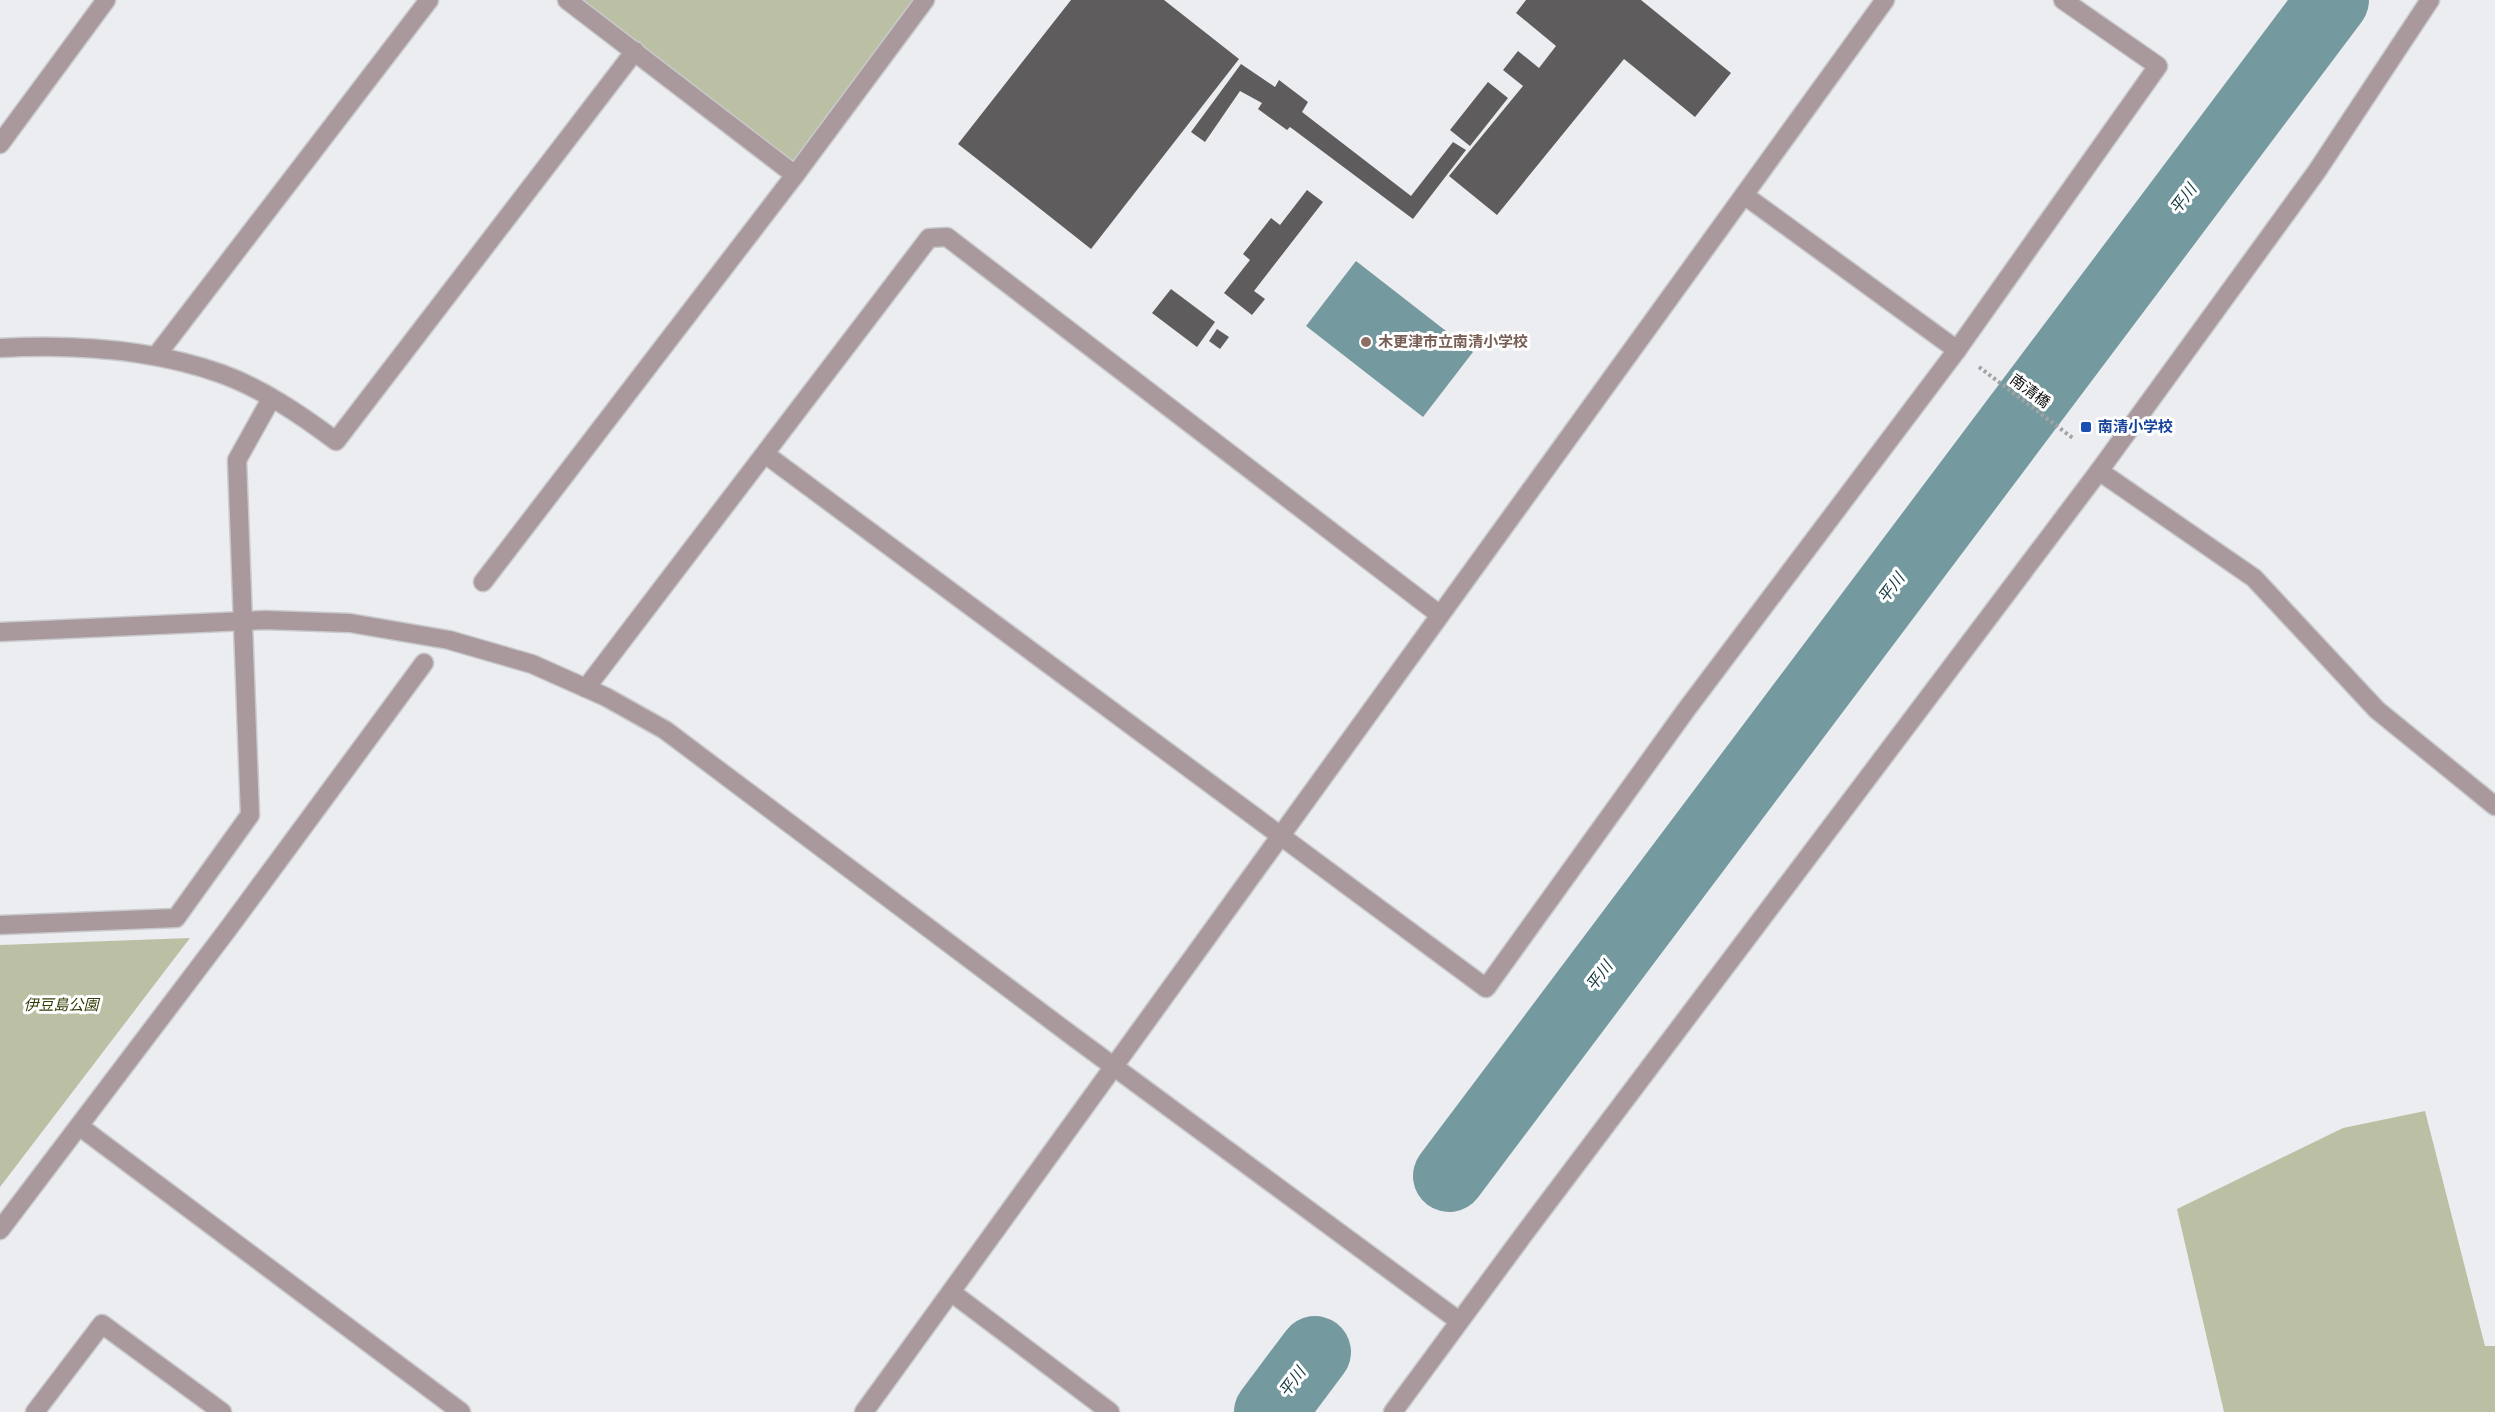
<svg xmlns="http://www.w3.org/2000/svg" width="2495" height="1412" font-family="'Times New Roman','Noto Sans JP',serif">
<style>
.green{fill:#bbc0a5}
.water{fill:#749aa0}
.lines{fill:none;stroke-linecap:round;stroke-linejoin:round}
.river{stroke:#749aa0;stroke-width:72}
.building{fill:#5e5c5d}
.minor-casing{stroke:#c8c9cc;stroke-width:21}
.path{stroke:#a2a2a5;stroke-width:4;stroke-dasharray:3 3;stroke-linecap:butt}
.minor{stroke:#a9999c;stroke-width:18}
.education-dot{fill:#8d6e63;stroke:#fff;stroke-width:2}
.transit-dot{fill:#1a4fb4;stroke:#fff;stroke-width:2}
.labels{text-anchor:middle;dominant-baseline:central;stroke-width:6;stroke-linejoin:round;paint-order:stroke}
.education-label{font-size:15px;font-weight:bold;fill:#785e54;stroke:#fff;text-anchor:start}
.street-label{font-size:15px;fill:#0b0b0c;stroke:#fff}
.transit-label{font-size:15px;font-weight:bold;fill:#164399;stroke:#fff;text-anchor:start}
.park-label{font-size:15px;font-style:italic;fill:#343a04;stroke:#fff}
.water-label{font-size:16px;font-style:italic;fill:#10363c;stroke:#fff}
</style>
<rect width="100%" height="100%" fill="#ecedf0"/>
<g class="green">
<path d="M 565,0 L 925,0 L 795,175 Z"/>
<path d="M 190,938 L 0,1187 L 0,945 Z"/>
<path d="M 2425,1111 L 2485,1346 L 2495,1346 L 2495,1412 L 2224,1412 L 2177,1209 L 2343,1128 Z"/>
</g>
<path class="water" d="M 1356,261 L 1473,352 L 1423,417 L 1306,326 Z"/>
<g class="lines">
<g class="river">
<path d="M 1449,1176 L 2333,0"/>
<path d="M 1270,1412 L 1315,1352"/>
</g>
</g>
<g class="building">
<path d="M 1071,0 L 1164,0 L 1239,59 L 1091,249 L 958,144 Z"/>
<path d="M 1526,0 L 1641,0 L 1731,73 L 1695,117 L 1624,59 L 1497,215 L 1449,176 L 1523,86 L 1503,70 L 1518,51 L 1539,68 L 1556,46 L 1516,13 Z"/>
<path d="M 1241,64 L 1275,87 L 1279,80 L 1308,102 L 1302,112 L 1411,196 L 1453,142 L 1466,150 L 1413,219 L 1290,127 L 1287,130 L 1258,109 L 1262,103 L 1240,91 L 1205,142 L 1191,132 Z"/>
<path d="M 1488,82 L 1508,98 L 1470,146 L 1450,130 Z"/>
<path d="M 1307,190 L 1323,202 L 1254,291 L 1265,299 L 1252,315 L 1224,293 L 1250,260 L 1243,254 L 1271,218 L 1280,225 Z"/>
<path d="M 1171,289 L 1215,322 L 1197,347 L 1152,313 Z"/>
<path d="M 1217,329 L 1229,337 L 1220,349 L 1209,341 Z"/>
</g>
<g class="lines">
<g class="minor-casing">
<g id="minor">
<path d="M 567,0 L 795,175"/>
<path d="M 0,144 L 106,0"/>
<path d="M 1744,195 L 1957,350"/>
<path d="M 0,348 C 74,344 152,349 222,374 C 263,389 301,415 336,441 L 635,51"/>
<path d="M 156,356 L 429,0"/>
<path d="M 765,454 L 1486,988 L 1686,710 L 1957,350 L 2158,66 L 2063,0"/>
<path d="M 2099,471 L 2254,578 L 2377,710 L 2495,806"/>
<path d="M 483,582 L 795,175 L 925,0"/>
<path d="M 0,632 L 265,620 L 350,623 L 449,640 L 532,664 L 606,697 L 665,730 L 1071,1035 L 1459,1321"/>
<path d="M 586,688 L 929,238 L 947,237 L 1440,615"/>
<path d="M 0,925 L 176,918 L 250,815 L 237,460 L 271,399"/>
<path d="M 79,1126 L 461,1412"/>
<path d="M 0,1230 L 228,929 L 424,663"/>
<path d="M 951,1292 L 1110,1412"/>
<path d="M 35,1412 L 102,1324 L 222,1412"/>
<path d="M 864,1412 L 1885,0"/>
<path d="M 1393,1412 L 1524,1234 L 2099,471 L 2317,171 L 2430,0"/>
</g>
</g>
<path class="path" d="M 1979,367 L 2074,439"/>
<use href="#minor" class="minor"/>
</g>
<circle class="education-dot" cx="1366" cy="342" r="6"/>
<rect class="transit-dot" x="2080" y="421" width="12" height="12" rx="3"/>
<g class="labels">
<g class="education-label">
<text x="1378" y="342">木更津市立南清小学校</text>
</g>
<g class="street-label">
<text transform="translate(2030 391) rotate(37)">南清橋</text>
</g>
<g class="transit-label">
<text x="2098" y="427">南清小学校</text>
</g>
<g class="park-label">
<text x="61" y="1005">伊豆島公園</text>
</g>
<g class="water-label">
<text transform="translate(2183 199) rotate(-53)">平川</text>
<text transform="translate(1891 588) rotate(-53)">平川</text>
<text transform="translate(1599 976) rotate(-53)">平川</text>
<text transform="translate(1292 1382) rotate(-53)">平川</text>
</g>
</g>
</svg>
